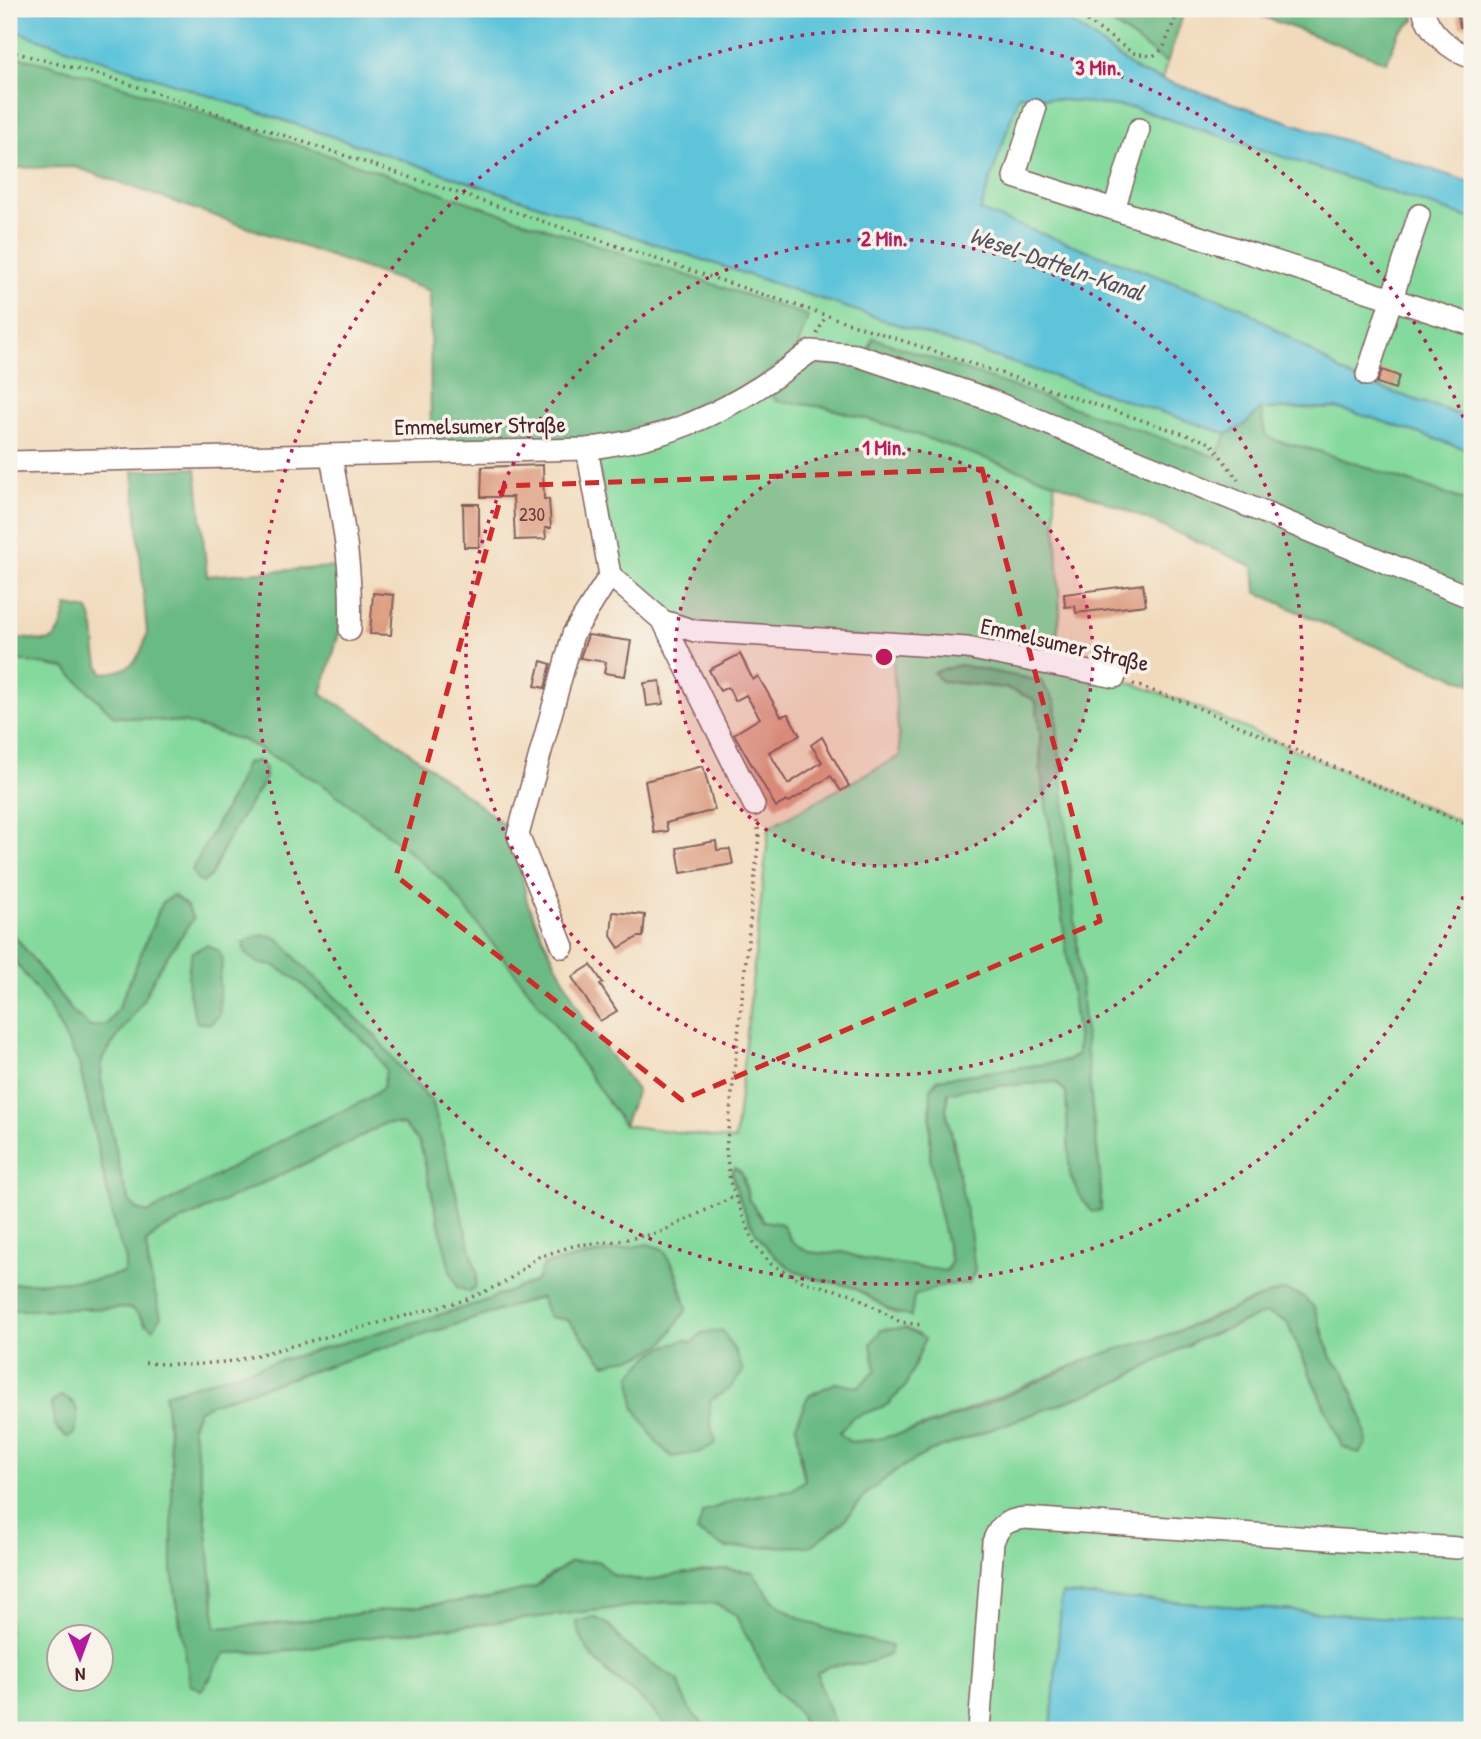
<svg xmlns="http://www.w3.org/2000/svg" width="1481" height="1739" font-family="'Patrick Hand',sans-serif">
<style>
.green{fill:#84da9d;stroke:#677c64;stroke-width:2;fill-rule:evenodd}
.forest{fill:#6bba84;stroke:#5a6c58;stroke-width:2}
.water{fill:#5dc4da;stroke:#547282;stroke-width:2}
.building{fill:#dc997c}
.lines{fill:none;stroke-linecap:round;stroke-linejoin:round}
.minor-casing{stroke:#84605d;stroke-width:24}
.path{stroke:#84605d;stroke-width:3.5;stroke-dasharray:2 5;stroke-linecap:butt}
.minor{stroke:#fff;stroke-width:21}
.marked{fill:none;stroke:#d62828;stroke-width:5;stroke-dasharray:14 9;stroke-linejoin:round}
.ring{fill:none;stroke:#c2185b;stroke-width:3.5;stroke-dasharray:3.5 7}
.labels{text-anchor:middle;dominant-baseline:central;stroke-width:7;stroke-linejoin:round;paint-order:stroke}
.number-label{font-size:19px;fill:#6e3e3f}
.street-label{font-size:23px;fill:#4a1f2b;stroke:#f7f3e8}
.water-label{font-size:24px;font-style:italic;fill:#505160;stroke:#f7f3e8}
.centre{fill:#c2185b;stroke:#f7f3e8;stroke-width:3.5}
.ring-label{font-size:21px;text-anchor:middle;font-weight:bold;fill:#c2185b;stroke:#f7f3e8;stroke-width:7;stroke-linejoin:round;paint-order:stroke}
</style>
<rect width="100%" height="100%" fill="#f7f3e8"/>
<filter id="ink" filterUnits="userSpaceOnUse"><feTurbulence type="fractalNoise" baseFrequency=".0143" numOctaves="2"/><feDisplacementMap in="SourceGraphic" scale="14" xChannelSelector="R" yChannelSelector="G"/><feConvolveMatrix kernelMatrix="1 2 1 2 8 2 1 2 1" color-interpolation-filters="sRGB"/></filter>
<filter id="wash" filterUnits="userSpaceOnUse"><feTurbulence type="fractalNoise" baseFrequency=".00686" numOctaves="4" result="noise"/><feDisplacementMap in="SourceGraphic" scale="28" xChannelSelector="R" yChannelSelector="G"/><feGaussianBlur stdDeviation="1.57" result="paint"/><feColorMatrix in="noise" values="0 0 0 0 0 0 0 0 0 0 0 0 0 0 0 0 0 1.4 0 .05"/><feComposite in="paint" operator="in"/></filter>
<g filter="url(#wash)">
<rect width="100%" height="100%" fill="#f1dabb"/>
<g class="green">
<path d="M 1053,9 L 1093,9 L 1167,63 L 1162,79 L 1139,72 Z"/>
<path d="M 9,29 L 1227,434 L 1216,457 L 863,366 L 777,401 L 825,407 L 888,425 L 1054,482 L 1060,614 L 1054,655 L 702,624 L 671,617 L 618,568 L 594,442 L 796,352 L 807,316 L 119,85 L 9,55 Z"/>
<path d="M 1018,95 L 1135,108 L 1472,219 L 1472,419 L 1354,379 L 1241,307 L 979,211 Z"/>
<path d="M 1335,408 L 1369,417 L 1472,451 L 1472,503 L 1318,451 L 1273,440 L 1265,434 L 1261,409 Z"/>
<path d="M 892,650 L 965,655 L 1115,677 L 1187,703 L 1472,827 L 1472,1624 L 1062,1594 L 1051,1730 L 837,1730 L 822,1692 L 817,1673 L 830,1666 L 867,1663 L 890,1646 C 855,1637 804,1627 776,1603 C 767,1595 760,1582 753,1572 L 724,1569 L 679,1574 L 644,1581 L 613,1575 L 598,1561 L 551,1574 L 535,1587 L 487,1598 L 283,1623 L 216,1629 L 203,1490 L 192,1425 L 198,1411 L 210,1404 L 541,1297 L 568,1319 L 605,1363 L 676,1324 L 687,1309 C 681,1290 677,1263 662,1249 C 651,1239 562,1261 544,1265 L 536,1281 L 480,1303 L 165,1394 L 172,1466 L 172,1569 L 181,1632 L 209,1681 L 216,1664 L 225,1653 L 280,1652 L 378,1636 L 666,1602 L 715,1603 L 735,1614 L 775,1690 L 799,1713 L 805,1730 C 789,1730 722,1734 711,1730 C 691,1722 683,1699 678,1681 L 625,1645 L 609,1625 L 606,1672 L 645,1702 L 670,1730 L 9,1730 L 9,1310 L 130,1308 L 140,1314 L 145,1324 L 157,1302 L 149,1270 L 146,1243 L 161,1230 L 347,1144 L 385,1123 L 404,1125 L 420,1143 L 450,1270 L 458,1288 L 477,1274 L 432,1101 L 406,1075 L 374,1035 L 298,961 L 279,939 L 258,963 L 273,965 L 296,979 L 373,1049 L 386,1070 L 383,1088 L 364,1101 L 148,1213 L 137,1210 L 130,1202 L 122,1180 L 101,1080 L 102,1059 L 141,1002 L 159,968 L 193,919 L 162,903 L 119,1007 L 107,1025 L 90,1027 L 72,1011 L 9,928 L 9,659 L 65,668 L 114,716 L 187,723 L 245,741 L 321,783 L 387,833 L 447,883 L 552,1021 L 624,1125 L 735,1140 L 769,827 L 900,756 ZM 941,681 L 1041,681 L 1100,1173 L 1101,1209 L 1070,1175 L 1066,1092 L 1055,1082 L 969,1088 L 947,1093 L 946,1110 L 954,1143 L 969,1283 L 943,1285 L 914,1296 L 897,1315 L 851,1286 L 806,1276 L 734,1184 L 732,1172 L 735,1168 L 744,1178 L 749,1200 L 764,1221 L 782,1224 L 792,1242 L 808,1252 L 826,1254 L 843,1252 L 863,1259 L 946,1271 L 952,1262 L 930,1156 L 931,1087 L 939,1079 L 1067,1061 L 1077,1055 L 1078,1041 L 1054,853 L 1041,773 L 1040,732 L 1036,702 L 1032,698 L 1006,688 ZM 246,763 L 265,779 L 225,844 L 212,874 L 203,883 L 198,880 L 192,871 C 209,834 233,801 246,763 ZM 1258,1298 L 1322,1328 L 1331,1358 L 1344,1371 L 1363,1420 L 1327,1413 L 1287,1322 L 1266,1313 L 1195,1341 L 1114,1384 L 927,1453 L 895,1471 L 866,1494 L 843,1522 L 811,1546 L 770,1546 L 740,1498 L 792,1490 L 805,1480 L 799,1456 L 835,1383 L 858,1388 L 876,1370 L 871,1344 L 925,1339 L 906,1386 L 887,1405 L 852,1418 L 838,1433 L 850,1442 L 878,1441 L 943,1420 L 1091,1358 L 1173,1333 ZM 60,1638 L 102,1638 L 102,1680 L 60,1680 Z"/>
<path d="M 9,954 L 48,1005 L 79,1063 L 116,1231 L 126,1259 L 124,1273 L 94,1280 L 9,1284 Z"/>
</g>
<g class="forest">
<path d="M 1093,9 L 1185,9 L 1167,63 Z"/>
<path d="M 1242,9 L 1413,9 L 1415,20 L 1399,33 L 1386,62 Z"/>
<path d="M 9,55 L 63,68 L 119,85 L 808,316 L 796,352 L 718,407 L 594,442 L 431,445 L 430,291 L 75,167 L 9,168 Z"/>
<path d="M 873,338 L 1216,457 L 1227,434 L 1243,426 L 1261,409 L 1265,434 L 1273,440 L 1318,451 L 1472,503 L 1472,684 L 1352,637 L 1256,592 L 1254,567 L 1119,507 L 1054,482 L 888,425 L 825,407 L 777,401 L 772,396 C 791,361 829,361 863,366 Z"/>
<path d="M 196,468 L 207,576 L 345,566 C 350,610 333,652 321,694 L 382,731 L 518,835 L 521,871 L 527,902 L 544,940 L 587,1025 L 637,1090 L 624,1125 L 552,1021 L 447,884 L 387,833 L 321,783 L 245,741 L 187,723 L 114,716 L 65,668 L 9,659 L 9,637 C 47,638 57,656 67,606 L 88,610 C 100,632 90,653 103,673 C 131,672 140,660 147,634 L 133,471 Z"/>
<path d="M 960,665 L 1041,681 L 1055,702 L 1093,1119 L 1100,1173 L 1101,1210 L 1092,1212 L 1080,1197 L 1070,1175 L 1066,1092 L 1056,1082 L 969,1088 L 948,1093 L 946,1110 L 970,1231 L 975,1271 L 969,1283 L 943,1285 L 914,1296 L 911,1317 C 888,1313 874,1297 854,1288 C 840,1282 822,1282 807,1276 C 764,1260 741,1214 732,1172 L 735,1168 L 741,1172 L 749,1200 L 763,1221 L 782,1224 L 792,1242 L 808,1252 L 826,1254 L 843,1252 L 863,1259 L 946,1271 L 951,1262 L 937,1203 L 930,1156 L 931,1087 L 939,1079 L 1067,1061 L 1077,1055 L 1078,1041 L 1054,853 L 1041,773 L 1040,732 L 1036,702 L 1031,698 L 1006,688 L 941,681 L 933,672 Z"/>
<path d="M 258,761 L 265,768 L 265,779 L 225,844 L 212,874 L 203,883 L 198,880 L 192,871 C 209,834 233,801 246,763 Z"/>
<path d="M 173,895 L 187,906 L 193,919 L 159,968 L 142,1002 L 102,1059 L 101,1080 L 122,1180 L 130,1202 L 137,1210 L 148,1213 L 303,1129 L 364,1101 L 383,1088 L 386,1070 L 373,1049 L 296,979 L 273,965 L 258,963 L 246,954 L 243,943 C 270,926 282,939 298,961 L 374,1035 L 406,1075 L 432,1101 L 477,1274 L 475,1287 L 470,1292 L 458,1288 L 450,1270 L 420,1143 L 404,1125 L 385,1123 L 347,1144 L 161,1230 L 146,1242 L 149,1270 L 161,1316 L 153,1329 C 143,1323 141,1314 130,1308 L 9,1310 L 9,1284 L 94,1280 L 124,1273 L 126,1259 L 116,1231 L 79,1063 L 48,1005 L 9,954 L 9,928 L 72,1011 L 90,1027 L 107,1025 L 119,1007 L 162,903 Z"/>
<path d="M 207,945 L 219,951 L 223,961 L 219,981 L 220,1014 L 211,1024 L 197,1022 C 188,997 185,977 192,952 Z"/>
<path d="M 647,1244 L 663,1249 L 674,1269 L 687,1309 L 663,1344 L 643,1355 L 605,1364 L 568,1320 L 549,1317 L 541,1297 L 210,1404 L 198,1411 L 192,1425 L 203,1490 L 216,1628 L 283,1623 L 487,1598 L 535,1587 L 570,1562 L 598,1561 L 613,1575 L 644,1581 L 679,1574 L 724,1569 L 753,1572 C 760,1582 767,1596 776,1603 C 805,1627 855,1637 891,1646 L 889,1655 L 867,1663 L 830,1666 L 817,1673 L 822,1692 L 837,1730 L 805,1730 L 799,1713 L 775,1690 L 735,1614 L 715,1603 L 666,1602 L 378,1636 L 280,1652 L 226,1653 C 215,1665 211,1679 201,1690 L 190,1684 L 172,1569 L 172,1466 L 165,1394 L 480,1303 L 536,1281 L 544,1265 Z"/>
<path d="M 1284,1290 L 1302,1296 L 1314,1307 L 1331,1358 L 1344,1371 L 1363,1420 L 1367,1443 L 1359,1454 L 1342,1446 L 1287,1322 L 1266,1313 L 1195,1341 L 1114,1384 L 927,1453 L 895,1471 L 866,1494 L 843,1522 L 811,1546 L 726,1548 L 697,1532 L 703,1512 L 740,1498 L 792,1490 L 805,1480 L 796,1425 L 808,1396 L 835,1383 L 858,1387 L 876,1370 L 871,1344 L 881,1330 L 906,1328 L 925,1339 L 906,1386 L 887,1405 L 852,1418 L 839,1433 L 850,1442 C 925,1438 1017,1390 1087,1360 C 1114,1348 1145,1343 1174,1333 C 1211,1320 1246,1301 1284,1290 Z"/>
<path d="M 722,1330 L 736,1353 L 743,1371 L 730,1388 L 710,1401 L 710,1422 L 716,1443 L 701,1452 L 672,1457 L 657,1443 L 634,1407 L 631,1376 C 647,1355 661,1345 687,1340 L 692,1343 L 702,1333 Z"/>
<path d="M 60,1396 C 81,1401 79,1416 74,1435 L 67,1437 C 52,1427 53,1419 52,1402 Z"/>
<path d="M 594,1617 L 609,1625 L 625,1645 L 679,1681 C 685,1706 691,1715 712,1730 L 670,1730 C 661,1721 653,1709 643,1701 C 614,1675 586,1663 576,1622 Z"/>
</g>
<g class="water">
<path d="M 9,9 L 1053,9 L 1139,72 L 1472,183 L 1472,219 L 1135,108 L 1019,95 L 980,211 L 1241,307 L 1354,379 L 1472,419 L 1472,451 L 1369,417 L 1335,408 L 1261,409 L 1243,426 L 1227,434 L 9,29 Z"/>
<path d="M 1062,1594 L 1472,1624 L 1472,1730 L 1051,1730 Z"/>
</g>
<g id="blocks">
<g class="building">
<path d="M 1456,9 L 1472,9 L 1472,25 L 1460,27 Z"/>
<path d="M 1382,370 L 1399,376 L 1395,389 L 1377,383 Z"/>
<path d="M 543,465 L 544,499 L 549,499 L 551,528 L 545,528 L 546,539 L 515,540 L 513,497 L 481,497 L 482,467 Z"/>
<path d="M 463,504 L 479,504 L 479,547 L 464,547 Z"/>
<path d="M 1143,584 L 1146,605 L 1076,613 L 1075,606 L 1065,607 L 1064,594 Z"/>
<path d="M 373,593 L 394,595 L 391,635 L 370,634 Z"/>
<path d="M 588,635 L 631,641 L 625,676 L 604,673 L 606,662 L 580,658 Z"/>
<path d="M 740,654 L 753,680 L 758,676 L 781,716 L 788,714 L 800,735 L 769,752 L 788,784 L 822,762 L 811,745 L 822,737 L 849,786 L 841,791 L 831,776 L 789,802 L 787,801 L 776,807 L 734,734 L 760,718 L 746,695 L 735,701 L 728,687 L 720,691 L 709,670 Z"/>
<path d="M 541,661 L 551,664 L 545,688 L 535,686 Z"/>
<path d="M 660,681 L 663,704 L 647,706 L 644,683 Z"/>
<path d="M 703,766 L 715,810 L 666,823 L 668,831 L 654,833 L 645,781 Z"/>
<path d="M 716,841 L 717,850 L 730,849 L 733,864 L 681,873 L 677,848 Z"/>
<path d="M 613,912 L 645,915 L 643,937 L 638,937 L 619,948 L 611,936 Z"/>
<path d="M 591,965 L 603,983 L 600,985 L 617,1011 L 600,1021 L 572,977 Z"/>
</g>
</g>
</g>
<g filter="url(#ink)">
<use href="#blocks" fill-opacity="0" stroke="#84605d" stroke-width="2"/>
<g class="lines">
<g class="minor-casing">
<g id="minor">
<path d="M 1423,9 C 1428,32 1450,50 1472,58"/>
<path d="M 1035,110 L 1014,177 L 1472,325"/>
<path d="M 1114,209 L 1139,129"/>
<path d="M 1367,375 L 1419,215"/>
<path d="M 587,449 L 610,575 L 663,621 L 695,631 L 967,648 L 1115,677"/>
<path d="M 331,456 C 342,517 353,567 350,630"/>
<path d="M 9,462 L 587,449 C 607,445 626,443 645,438 C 705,424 763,388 811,351 L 856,355 L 985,398 L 1472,598"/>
<path d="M 663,621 L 754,805"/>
<path d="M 563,947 L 518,835 L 573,634 L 610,575"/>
<path d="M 979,1730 L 993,1542 C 999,1525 1007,1520 1025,1518 L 1458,1548"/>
</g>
</g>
<g class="path">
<path d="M 1070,9 L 1133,53 L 1153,56 L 1163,49 L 1179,9"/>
<path d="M 9,51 L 108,77 L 1211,443 L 1238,480"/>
<path d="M 817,334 L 825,317"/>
<path d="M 1133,684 L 1187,703 L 1472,827"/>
<path d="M 757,821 L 759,836 L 726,1150 L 730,1182 L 743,1216 L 755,1245 L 771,1264 L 804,1282 L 852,1294 L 900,1322 L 921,1325"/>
<path d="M 145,1363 L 189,1365 L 235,1361 L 465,1300 L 504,1283 L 538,1257 L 576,1245 L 617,1241 L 659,1233 L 735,1196"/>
</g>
<use href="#minor" class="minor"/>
</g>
</g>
<path class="marked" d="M 982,469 L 1100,921 L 682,1100 L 396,876 L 504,486 Z"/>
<circle cx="884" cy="657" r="209" fill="#c2185b" fill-opacity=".12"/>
<g class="ring">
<circle cx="884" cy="657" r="209"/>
<circle cx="884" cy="657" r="418"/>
<path d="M1471 877A627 627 0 1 1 1471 437"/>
</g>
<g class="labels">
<g class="number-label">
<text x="532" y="514">230</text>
</g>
<g class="street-label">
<text transform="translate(480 425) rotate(-1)">Emmelsumer Straße</text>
<text transform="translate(1065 644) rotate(13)">Emmelsumer Straße</text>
</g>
<g class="water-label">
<text transform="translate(1057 263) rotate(19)">Wesel-Datteln-Kanal</text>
</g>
</g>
<circle cx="884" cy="657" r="10" class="centre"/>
<g class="ring-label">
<text x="1098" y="75">3 Min.</text>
<text x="884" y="246">2 Min.</text>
<text x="884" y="455">1 Min.</text>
</g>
<rect width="1481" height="1739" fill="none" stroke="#f7f3e8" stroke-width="35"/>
<g transform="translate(80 1658) rotate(179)"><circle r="33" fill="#f7f3e8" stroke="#b29e9c" stroke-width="2"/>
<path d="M0-5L12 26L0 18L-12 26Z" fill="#b5179e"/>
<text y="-10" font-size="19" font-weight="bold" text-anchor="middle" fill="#4a1f2b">N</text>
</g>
</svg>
